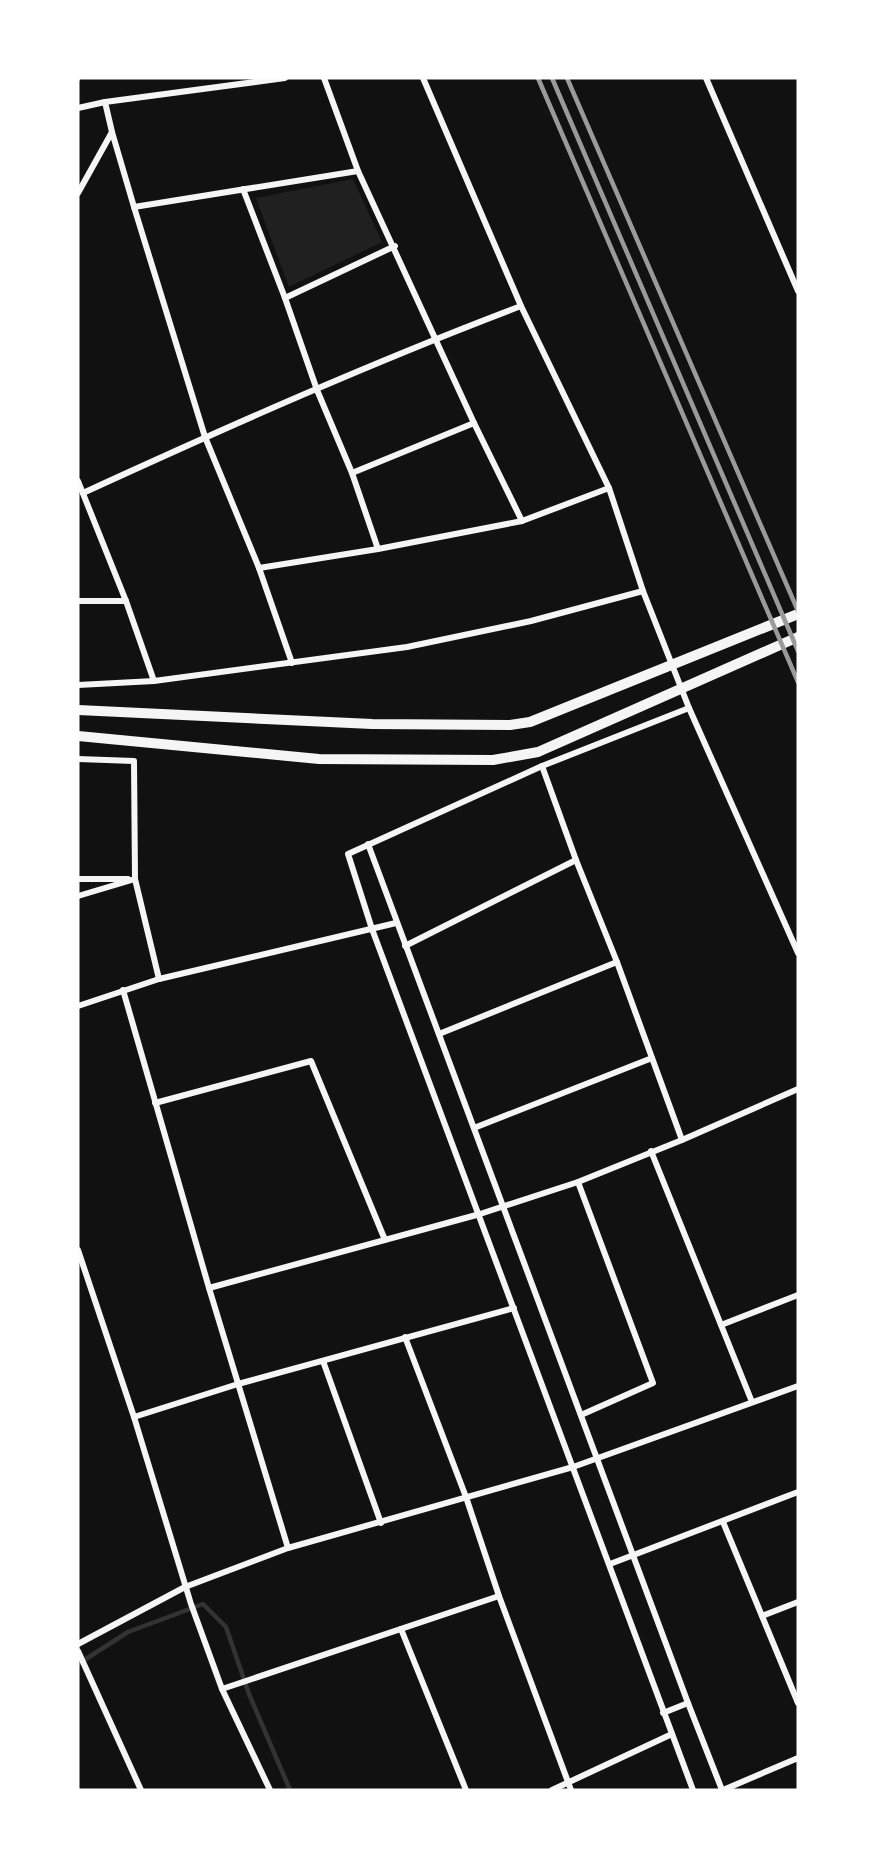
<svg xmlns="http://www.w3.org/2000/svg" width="876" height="1868" font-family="'Noto Sans',sans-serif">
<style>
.green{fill:#202020}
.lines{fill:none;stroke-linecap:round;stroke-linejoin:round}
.stream{stroke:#333;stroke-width:4.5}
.minor{stroke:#f5f5f5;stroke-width:6}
.secondary{stroke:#f5f5f5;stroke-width:10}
.rail{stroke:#9a9a9a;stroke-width:4.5}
</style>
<rect width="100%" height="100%" fill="#111"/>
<path class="green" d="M 353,179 L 382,242 L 289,287 L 256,198 Z"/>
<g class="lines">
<path class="stream" d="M 78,1664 L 128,1632 L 203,1604 L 226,1627 L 249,1694 L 290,1790"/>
<g class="minor">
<path d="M 285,78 L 105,102 L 112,132 L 134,207 L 205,437 L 259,568 L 292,663"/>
<path d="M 324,78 L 358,171 L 474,423 L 522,521"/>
<path d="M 423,78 L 521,306 L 609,488 L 643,591 L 689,708 L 798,953"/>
<path d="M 706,78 L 798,291"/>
<path d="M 78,108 L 105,102"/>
<path d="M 243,189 L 285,298 L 317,390 L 352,473 L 378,549"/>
<path d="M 78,193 L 112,132"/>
<path d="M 134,207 L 358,171"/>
<path d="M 285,298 L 395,246"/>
<path d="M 352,473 L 474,423"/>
<path d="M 78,481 L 126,601 L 154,681"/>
<path d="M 83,493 C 227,427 373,362 521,306"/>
<path d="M 259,568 L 378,549 L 522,521 L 609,488"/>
<path d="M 78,601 L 126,601"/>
<path d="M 78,685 L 154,681 L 407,647 L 531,621 L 643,591"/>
<path d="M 689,708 L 542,766 L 348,854 L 372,929 L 693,1790"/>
<path d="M 78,759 L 134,761 L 135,879 L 159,979"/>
<path d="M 542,766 L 576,860 L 617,962 L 682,1140"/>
<path d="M 368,844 L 688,1703 L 722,1790"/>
<path d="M 78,879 L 128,879"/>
<path d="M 78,896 L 135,879"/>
<path d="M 405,946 L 576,860"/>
<path d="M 123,990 L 209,1288 L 288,1548"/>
<path d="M 78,1006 L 159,979 L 396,923"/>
<path d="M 439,1034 L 617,962"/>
<path d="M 155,1103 L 311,1061 L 385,1240"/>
<path d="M 474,1128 L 652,1058"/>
<path d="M 651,1151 L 752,1402"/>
<path d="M 578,1182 L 653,1383 L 581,1415"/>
<path d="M 78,1250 L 134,1417 L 191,1604 L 222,1689 L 270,1790"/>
<path d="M 209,1288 L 480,1214 L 578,1182 L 682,1140 L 798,1089"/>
<path d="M 721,1325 L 798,1295"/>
<path d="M 405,1337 L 466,1497 L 499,1596 L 571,1790"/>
<path d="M 323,1361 L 381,1523"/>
<path d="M 134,1417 L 238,1384 L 514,1308"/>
<path d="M 723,1522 L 798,1703"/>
<path d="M 610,1564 L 798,1492"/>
<path d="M 762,1616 L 798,1602"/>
<path d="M 401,1629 L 466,1790"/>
<path d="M 78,1644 L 185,1587 L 288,1548 L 573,1467 L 798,1386"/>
<path d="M 78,1651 L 141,1790"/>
<path d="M 222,1689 L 499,1596"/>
<path d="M 663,1713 L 688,1703"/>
<path d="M 552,1790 L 672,1734"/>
<path d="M 723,1790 L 798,1758"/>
</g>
<g class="secondary">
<path d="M 78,710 L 372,724 L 510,725 L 530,722 L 798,614"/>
<path d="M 78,736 L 319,759 L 493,760 L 538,752 L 798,637"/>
</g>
<g class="rail">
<path d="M 538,78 L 798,682"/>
<path d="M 552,78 L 798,651"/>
<path d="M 567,78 L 798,611"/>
<path d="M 78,79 L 78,78"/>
</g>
</g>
<rect width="876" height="1868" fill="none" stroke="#ffffff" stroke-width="159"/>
</svg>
